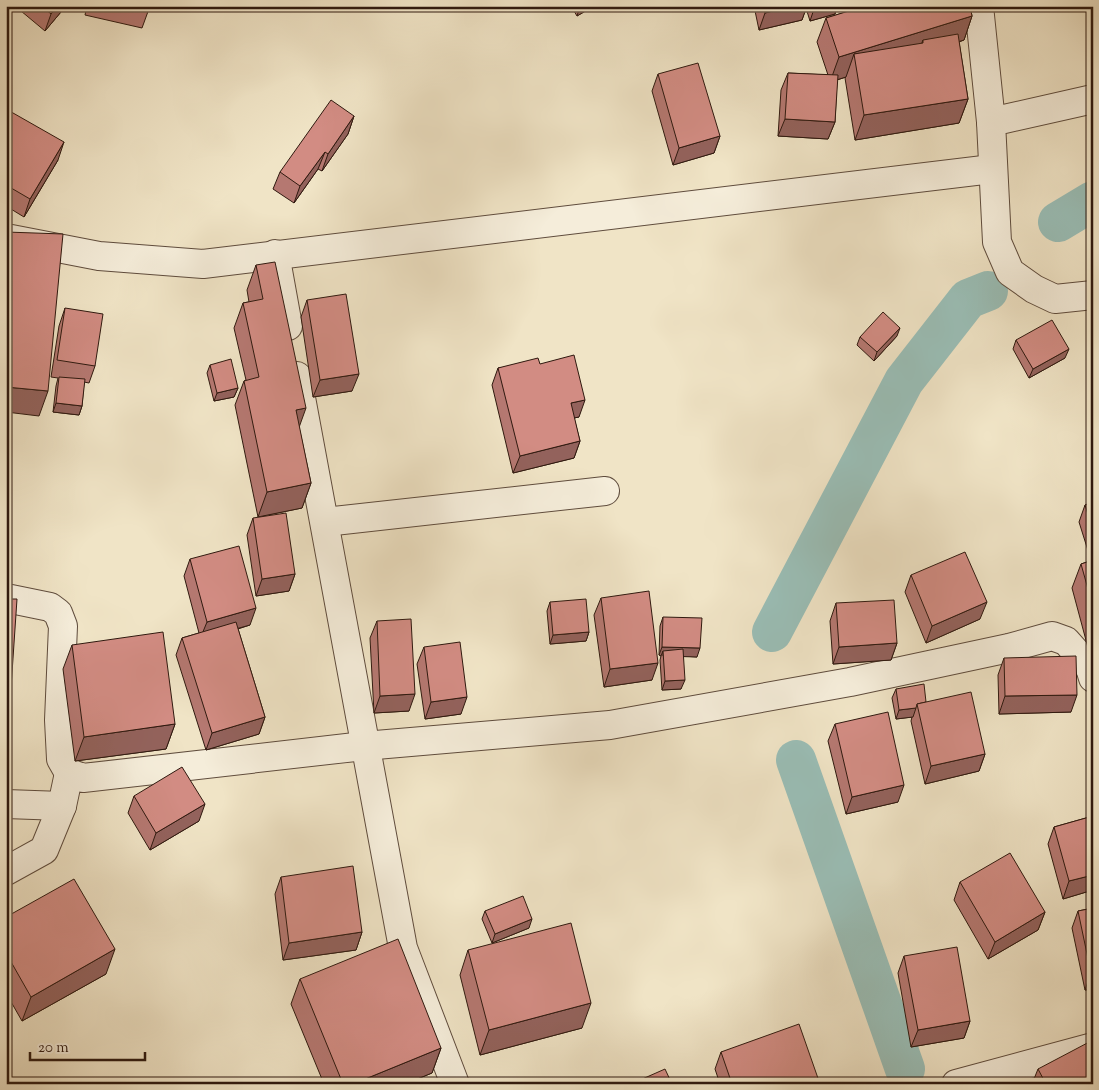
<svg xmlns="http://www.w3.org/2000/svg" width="1099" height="1090" font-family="'Sorts Mill Goudy',serif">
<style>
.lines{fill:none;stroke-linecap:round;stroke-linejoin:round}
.canal{stroke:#9abeb6;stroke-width:40}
.minor-casing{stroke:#5f4c3d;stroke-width:30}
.minor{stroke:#f5edda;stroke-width:28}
.wall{fill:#b57871;stroke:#2f190f}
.shaded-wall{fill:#93625c;stroke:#2f190f}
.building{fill:#d28c83;stroke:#2f190f}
</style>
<rect width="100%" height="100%" fill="#f0e4c6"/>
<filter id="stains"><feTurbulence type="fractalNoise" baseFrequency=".004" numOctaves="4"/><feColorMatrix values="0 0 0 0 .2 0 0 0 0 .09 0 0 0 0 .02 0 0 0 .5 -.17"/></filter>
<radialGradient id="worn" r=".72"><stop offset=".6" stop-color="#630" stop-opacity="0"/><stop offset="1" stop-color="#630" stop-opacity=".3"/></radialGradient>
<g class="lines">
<g class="canal">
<path d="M 1058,222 L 1093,201"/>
<path d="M 772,632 L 904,381 L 968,299 L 988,291"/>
<path d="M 796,760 L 905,1069"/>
</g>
<g class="minor-casing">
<g id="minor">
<path d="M 979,6 L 991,122"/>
<path d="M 1093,99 L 991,122 L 997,242 L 1010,272 L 1034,289 L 1055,299 L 1093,295"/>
<path d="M 6,238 L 99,256 L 203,264 L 992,169"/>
<path d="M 275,254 L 288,326"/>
<path d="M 297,376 L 403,948 L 455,1084"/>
<path d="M 325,522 L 605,491"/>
<path d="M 6,598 L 50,607 L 58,613 L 63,626 L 59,720 L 61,759 L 69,773 L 83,778 L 364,746 L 610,725 L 850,682 L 1009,648 L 1052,636 L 1066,641 L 1090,668 L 1093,678"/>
<path d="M 6,804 L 62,806"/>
<path d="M 6,871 L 44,850 L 62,806 L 69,773"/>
<path d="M 956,1084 L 1093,1047"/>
</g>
</g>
<use href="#minor" class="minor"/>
</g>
<g class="wall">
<path d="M 15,6 L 66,6 L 45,31 Z"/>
<path d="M 87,6 L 150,6 L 142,28 L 85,15 Z"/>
<path d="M 571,6 L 594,6 L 577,16 Z"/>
<path d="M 754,6 L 837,6 L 835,14 L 810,21 L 806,8 L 802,20 L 759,30 Z"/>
<path d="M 860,6 L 970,6 L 972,16 L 964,40 L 959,42 L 968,99 L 959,123 L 855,140 L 845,78 L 846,77 L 837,80 L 835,122 L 828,139 L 778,136 L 781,90 L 788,73 L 828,75 L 817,42 L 826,18 L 859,8 Z"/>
<path d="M 658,74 L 720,136 L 714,153 L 673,165 L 652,91 Z"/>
<path d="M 6,109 L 58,160 L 24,217 L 6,206 Z"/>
<path d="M 354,116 L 348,134 L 322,171 L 318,169 L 294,203 L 273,189 L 280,172 Z"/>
<path d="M 256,265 L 299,427 L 311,483 L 302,508 L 258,517 L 235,405 L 244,381 L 246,380 L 234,328 L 243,303 L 249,302 L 247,290 Z"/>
<path d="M 307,300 L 352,391 L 313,397 L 301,317 Z"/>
<path d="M 65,308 L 95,366 L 89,383 L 84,382 L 82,406 L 79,415 L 53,412 L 56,386 L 58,378 L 51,377 L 59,326 Z"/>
<path d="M 897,336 L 874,361 L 857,345 L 860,337 Z"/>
<path d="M 1016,340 L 1065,358 L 1029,378 L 1013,349 Z"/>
<path d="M 540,364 L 579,417 L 574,418 L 580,441 L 574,458 L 513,473 L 492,385 L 498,368 Z"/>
<path d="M 210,365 L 238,388 L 234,397 L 214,401 L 207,373 Z"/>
<path d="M 1093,502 L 1093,556 L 1090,557 L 1079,522 L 1085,505 Z"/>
<path d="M 253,518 L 295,574 L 289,591 L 256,596 L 247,535 Z"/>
<path d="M 190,559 L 250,625 L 238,629 L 265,717 L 259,734 L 206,750 L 176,655 L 182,638 L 199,633 L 184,576 Z"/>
<path d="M 1093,560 L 1093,659 L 1091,659 L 1072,588 L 1081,564 Z"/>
<path d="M 911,575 L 980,619 L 926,643 L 905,592 Z"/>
<path d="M 601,598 L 652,680 L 604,687 L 594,615 Z"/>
<path d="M 550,602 L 589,632 L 586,641 L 550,644 L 547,611 Z"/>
<path d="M 836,603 L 897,643 L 891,660 L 833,664 L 830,621 Z"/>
<path d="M 663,617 L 697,657 L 683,656 L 681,689 L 662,690 L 660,660 L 661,656 L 659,655 L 660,626 Z"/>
<path d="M 377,621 L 409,711 L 374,713 L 370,638 Z"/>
<path d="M 72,645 L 175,724 L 166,749 L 75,761 L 63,669 Z"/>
<path d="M 424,647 L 461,714 L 425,719 L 417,664 Z"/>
<path d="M 1004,658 L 1071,712 L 999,714 L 998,675 Z"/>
<path d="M 896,689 L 926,702 L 985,754 L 979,771 L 925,784 L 911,721 L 912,717 L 896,719 L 892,698 Z"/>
<path d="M 835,724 L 898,802 L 846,814 L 828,741 Z"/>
<path d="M 134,796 L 199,821 L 150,850 L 128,813 Z"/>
<path d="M 1093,816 L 1093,890 L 1063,899 L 1048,844 L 1054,827 Z"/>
<path d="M 281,877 L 362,932 L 356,950 L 283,960 L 275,894 Z"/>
<path d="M 960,882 L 1045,912 L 1038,930 L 988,959 L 954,900 Z"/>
<path d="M 1093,908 L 1093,989 L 1085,990 L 1072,928 L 1078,911 Z"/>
<path d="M 485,911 L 529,928 L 492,943 L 482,919 Z"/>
<path d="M 6,917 L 106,974 L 22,1021 L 6,993 Z"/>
<path d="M 468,950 L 582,1028 L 480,1055 L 460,975 Z"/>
<path d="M 904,956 L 970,1021 L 964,1038 L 911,1047 L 898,973 Z"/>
<path d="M 300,979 L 441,1048 L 432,1073 L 405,1084 L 324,1084 L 291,1004 Z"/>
<path d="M 721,1052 L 820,1084 L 720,1084 L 715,1069 Z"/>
<path d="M 1038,1069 L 1093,1084 L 1032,1084 Z"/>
</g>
<g class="shaded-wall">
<path d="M 57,6 L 66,6 L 45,31 L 51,14 Z"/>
<path d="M 580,6 L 594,6 L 577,16 Z"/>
<path d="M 792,6 L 807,6 L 802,20 L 759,30 L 765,13 Z"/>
<path d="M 815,6 L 837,6 L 835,14 L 810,21 Z"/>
<path d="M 972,16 L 964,40 L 919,54 L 923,43 L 923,40 L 917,55 L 854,54 L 846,77 L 830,82 L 839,57 Z"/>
<path d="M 968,99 L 959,123 L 855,140 L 864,115 Z"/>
<path d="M 354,116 L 348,134 L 322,171 L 328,154 Z"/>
<path d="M 785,119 L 835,122 L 828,139 L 778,136 Z"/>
<path d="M 720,136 L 714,153 L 673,165 L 679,148 Z"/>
<path d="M 64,142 L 58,160 L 24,217 L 30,199 Z"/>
<path d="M 325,152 L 318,169 L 294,203 L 300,186 Z"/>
<path d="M 900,328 L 897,336 L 874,361 L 877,352 Z"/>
<path d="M 1069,349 L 1065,358 L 1029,378 L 1033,369 Z"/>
<path d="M 359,374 L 352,391 L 313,397 L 320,380 Z"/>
<path d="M 6,387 L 48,391 L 39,416 L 6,412 Z"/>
<path d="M 238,388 L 234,397 L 214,401 L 217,393 Z"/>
<path d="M 585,400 L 579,417 L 564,420 L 571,403 Z"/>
<path d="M 56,403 L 82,406 L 79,415 L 53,412 Z"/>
<path d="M 306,408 L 297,433 L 296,410 Z"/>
<path d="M 580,441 L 574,458 L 513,473 L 520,456 Z"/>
<path d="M 311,483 L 302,508 L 258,517 L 267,492 Z"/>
<path d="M 1093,549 L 1093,556 L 1090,557 Z"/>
<path d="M 295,574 L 289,591 L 256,596 L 262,579 Z"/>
<path d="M 987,602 L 980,619 L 926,643 L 932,626 Z"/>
<path d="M 256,608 L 250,625 L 200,639 L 207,622 Z"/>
<path d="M 589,632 L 586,641 L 550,644 L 553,635 Z"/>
<path d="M 897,643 L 891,660 L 833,664 L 839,647 Z"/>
<path d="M 662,647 L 700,648 L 697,657 L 663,656 L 663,651 L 661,656 L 659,655 Z"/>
<path d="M 658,663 L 652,680 L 604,687 L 610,669 Z"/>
<path d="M 685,680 L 681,689 L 662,690 L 665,681 Z"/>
<path d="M 415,694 L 409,711 L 374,713 L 380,696 Z"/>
<path d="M 1077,695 L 1071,712 L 999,714 L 1005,696 Z"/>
<path d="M 467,697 L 461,714 L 425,719 L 431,702 Z"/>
<path d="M 916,708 L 913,717 L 896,719 L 899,710 Z"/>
<path d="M 265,717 L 259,734 L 206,750 L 212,733 Z"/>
<path d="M 175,724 L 166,749 L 75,761 L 84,737 Z"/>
<path d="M 985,754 L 979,771 L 925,784 L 931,766 Z"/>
<path d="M 904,785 L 898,802 L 846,814 L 852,797 Z"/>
<path d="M 205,804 L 199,821 L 150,850 L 156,833 Z"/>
<path d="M 1093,875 L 1093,890 L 1063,899 L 1069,881 Z"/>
<path d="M 1045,912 L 1038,930 L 988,959 L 995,942 Z"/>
<path d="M 532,919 L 529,928 L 492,943 L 495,934 Z"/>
<path d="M 362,932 L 356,950 L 283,960 L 289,943 Z"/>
<path d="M 115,949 L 106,974 L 22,1021 L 31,997 Z"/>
<path d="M 1091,973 L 1093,973 L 1093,989 L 1085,990 Z"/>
<path d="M 591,1003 L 582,1028 L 480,1055 L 489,1030 Z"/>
<path d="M 970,1021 L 964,1038 L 911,1047 L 918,1030 Z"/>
<path d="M 441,1048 L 432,1073 L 405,1084 L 353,1084 Z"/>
</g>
<g class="building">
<path d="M 42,6 L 57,6 L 51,14 Z"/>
<path d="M 764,6 L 792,6 L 765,13 Z"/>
<path d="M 865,6 L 970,6 L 972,16 L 839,57 L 826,18 Z"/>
<path d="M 958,34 L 968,99 L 864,115 L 854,54 L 923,43 L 923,40 Z"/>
<path d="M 698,63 L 720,136 L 679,148 L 658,74 Z"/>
<path d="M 788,73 L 838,75 L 835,122 L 785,119 Z"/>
<path d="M 331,100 L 354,116 L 328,154 L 325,152 L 300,186 L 280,172 Z"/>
<path d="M 6,109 L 64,142 L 30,199 L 6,185 Z"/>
<path d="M 6,232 L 63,234 L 48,391 L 6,387 Z"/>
<path d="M 275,262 L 306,408 L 296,410 L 311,483 L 267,492 L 244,381 L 259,377 L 243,303 L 263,299 L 256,265 Z"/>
<path d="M 346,294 L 359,374 L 320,380 L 307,300 Z"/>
<path d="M 65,308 L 103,314 L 95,366 L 57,360 Z"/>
<path d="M 883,312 L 900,328 L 877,352 L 860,337 Z"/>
<path d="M 1052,320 L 1069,349 L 1033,369 L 1016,340 Z"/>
<path d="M 574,355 L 585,400 L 571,403 L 580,441 L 520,456 L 498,368 L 538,358 L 540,364 Z"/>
<path d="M 231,359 L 238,388 L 217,393 L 210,365 Z"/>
<path d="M 59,377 L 85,379 L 82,406 L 56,403 Z"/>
<path d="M 1093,502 L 1093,530 L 1085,505 Z"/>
<path d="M 286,513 L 295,574 L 262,579 L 253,518 Z"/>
<path d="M 239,546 L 256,608 L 207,622 L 190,559 Z"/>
<path d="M 965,552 L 987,602 L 932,626 L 911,575 Z"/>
<path d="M 1093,560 L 1093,607 L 1081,564 Z"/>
<path d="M 649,591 L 658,663 L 610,669 L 601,598 Z"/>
<path d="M 6,599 L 17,599 L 7,747 L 6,746 Z"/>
<path d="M 586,599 L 589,632 L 553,635 L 550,602 Z"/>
<path d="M 894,600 L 897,643 L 839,647 L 836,603 Z"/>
<path d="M 663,617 L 702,618 L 700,648 L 662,647 Z"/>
<path d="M 411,619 L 415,694 L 380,696 L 377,621 Z"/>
<path d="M 236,622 L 265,717 L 212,733 L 182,638 Z"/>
<path d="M 163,632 L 175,724 L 84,737 L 72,645 Z"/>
<path d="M 460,642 L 467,697 L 431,702 L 424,647 Z"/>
<path d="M 683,649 L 685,680 L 665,681 L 663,651 Z"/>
<path d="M 1076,656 L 1077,695 L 1005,696 L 1004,658 Z"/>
<path d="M 924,684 L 926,702 L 917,704 L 916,708 L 899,710 L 896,689 Z"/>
<path d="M 971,692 L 985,754 L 931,766 L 917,704 Z"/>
<path d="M 888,712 L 904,785 L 852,797 L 835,724 Z"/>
<path d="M 182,767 L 205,804 L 156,833 L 134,796 Z"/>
<path d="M 1093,816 L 1093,875 L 1069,881 L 1054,827 Z"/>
<path d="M 1010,853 L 1045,912 L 995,942 L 960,882 Z"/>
<path d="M 353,866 L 362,932 L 289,943 L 281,877 Z"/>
<path d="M 74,879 L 115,949 L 31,997 L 6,953 L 6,917 Z"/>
<path d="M 523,896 L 532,919 L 495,934 L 485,911 Z"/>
<path d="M 1093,908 L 1093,973 L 1091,973 L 1078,911 Z"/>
<path d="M 571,923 L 591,1003 L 489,1030 L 468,950 Z"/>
<path d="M 398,939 L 441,1048 L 353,1084 L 343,1084 L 300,979 Z"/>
<path d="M 957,947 L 970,1021 L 918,1030 L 904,956 Z"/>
<path d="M 799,1024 L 820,1084 L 732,1084 L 721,1052 Z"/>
<path d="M 1093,1040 L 1093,1084 L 1046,1084 L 1038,1069 Z"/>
<path d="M 665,1069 L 672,1084 L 631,1084 Z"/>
</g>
<rect width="1099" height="1090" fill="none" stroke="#f0e4c6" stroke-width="25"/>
<rect x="8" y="8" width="1084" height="1075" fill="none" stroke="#2f190f" stroke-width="2.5"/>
<rect x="12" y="12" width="1074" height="1065" fill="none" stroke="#2f190f"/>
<path d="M30 1052v8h115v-8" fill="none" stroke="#2f190f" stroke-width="2.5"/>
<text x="38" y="1052" font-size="15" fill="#2f190f" stroke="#f5edda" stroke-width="4" paint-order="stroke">20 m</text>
<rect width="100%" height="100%" filter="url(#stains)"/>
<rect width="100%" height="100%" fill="url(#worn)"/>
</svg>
